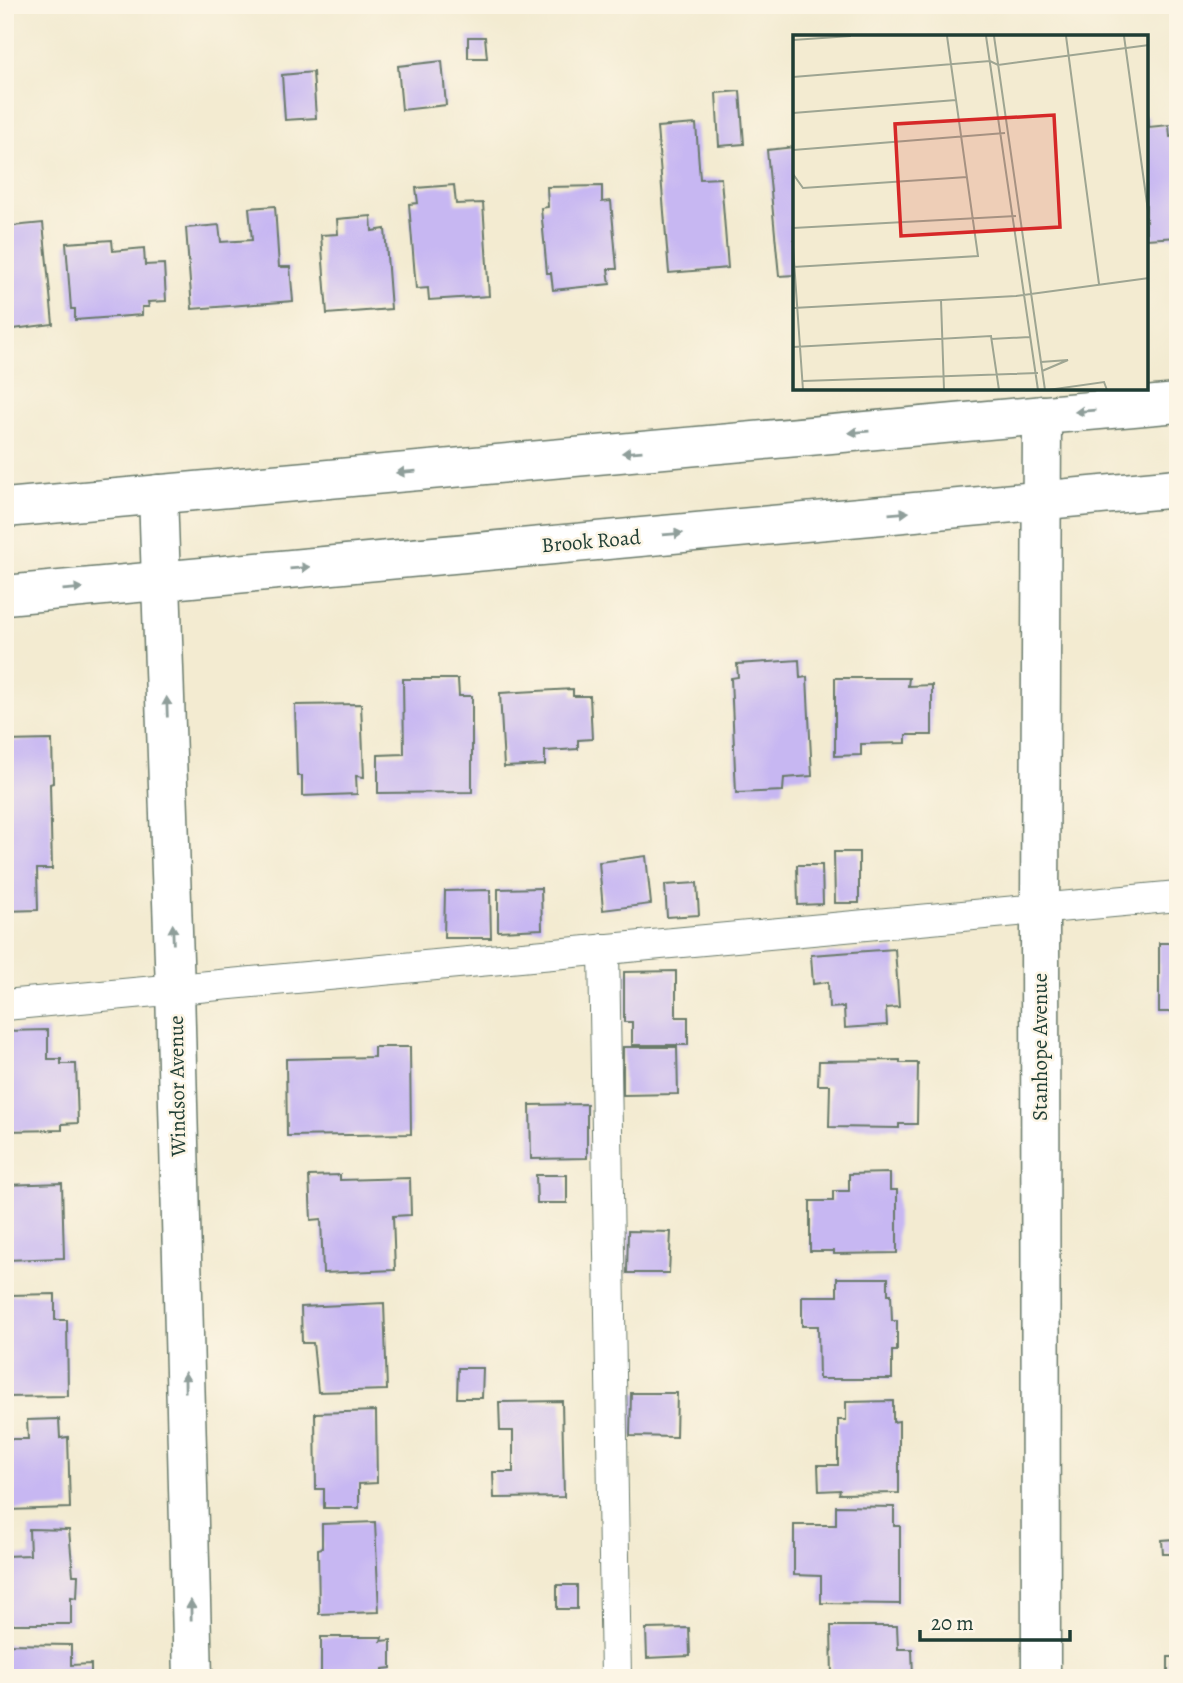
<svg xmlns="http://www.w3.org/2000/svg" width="1183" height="1683" font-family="Alegreya,serif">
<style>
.building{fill:#c7b7f2}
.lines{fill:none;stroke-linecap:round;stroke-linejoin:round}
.service-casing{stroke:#697a6b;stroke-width:32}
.minor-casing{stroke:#697a6b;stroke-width:41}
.secondary-casing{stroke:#697a6b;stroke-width:41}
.service{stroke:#fff;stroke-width:30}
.minor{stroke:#fff;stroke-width:38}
.secondary{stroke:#fff;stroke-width:38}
.oneway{fill:#8f9e9a}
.labels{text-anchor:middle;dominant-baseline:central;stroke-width:5;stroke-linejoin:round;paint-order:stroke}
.street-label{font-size:21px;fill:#1f3d34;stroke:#fcf5e5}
.inset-road{fill:none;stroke:#9ea592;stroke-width:2}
.view{fill:#d62828;fill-opacity:0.15;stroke:#d62828;stroke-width:3.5}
.inset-edge{fill:none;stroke:#1f3d34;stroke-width:3.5}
</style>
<rect width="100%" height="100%" fill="#fcf5e5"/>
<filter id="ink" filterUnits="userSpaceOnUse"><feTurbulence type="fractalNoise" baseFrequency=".0143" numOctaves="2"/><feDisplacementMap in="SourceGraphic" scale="14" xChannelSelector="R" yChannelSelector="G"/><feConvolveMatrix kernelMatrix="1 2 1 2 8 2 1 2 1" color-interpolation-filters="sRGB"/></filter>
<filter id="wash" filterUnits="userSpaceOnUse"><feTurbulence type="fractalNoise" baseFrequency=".00686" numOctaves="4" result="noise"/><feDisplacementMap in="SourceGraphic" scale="28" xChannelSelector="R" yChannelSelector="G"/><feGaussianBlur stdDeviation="1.57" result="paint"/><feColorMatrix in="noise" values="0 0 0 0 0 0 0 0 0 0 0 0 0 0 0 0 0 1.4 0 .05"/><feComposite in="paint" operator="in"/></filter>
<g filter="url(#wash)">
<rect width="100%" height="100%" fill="#f3ebd1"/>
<g id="blocks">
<g class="building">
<path d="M 853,5 L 875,5 L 875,7 L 853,9 Z"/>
<path d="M 468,37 L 485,37 L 487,58 L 468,58 Z"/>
<path d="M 442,61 L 446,105 L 402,110 L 398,66 Z"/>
<path d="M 313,72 L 316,118 L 285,120 L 282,75 Z"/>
<path d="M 740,91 L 744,144 L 719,146 L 716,93 Z"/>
<path d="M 1148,115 L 1149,127 L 1169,125 L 1170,137 L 1178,136 L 1178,237 L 1146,239 L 1146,116 Z"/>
<path d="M 696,124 L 700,179 L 721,178 L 728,268 L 669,273 L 657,127 Z"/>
<path d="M 794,147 L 794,275 L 779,276 L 767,150 Z"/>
<path d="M 454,185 L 456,204 L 483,203 L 489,296 L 429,300 L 428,288 L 416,289 L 409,204 L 418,203 L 416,188 Z"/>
<path d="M 602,186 L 602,202 L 611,201 L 617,269 L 608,269 L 610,284 L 553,290 L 551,273 L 547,273 L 541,208 L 548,207 L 547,187 Z"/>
<path d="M 275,206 L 279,267 L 290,267 L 293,301 L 192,309 L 186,228 L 219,225 L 221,242 L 252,240 L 249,208 Z"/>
<path d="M 371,216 L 372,231 L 385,229 L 391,309 L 327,314 L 321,235 L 338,234 L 337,219 Z"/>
<path d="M 13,218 L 13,226 L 43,223 L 53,324 L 5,330 L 5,219 Z"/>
<path d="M 112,240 L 113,251 L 144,248 L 145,265 L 164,264 L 166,301 L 148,302 L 149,307 L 142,307 L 142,315 L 75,320 L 75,309 L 71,309 L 66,243 Z"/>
<path d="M 1173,630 L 1178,630 L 1178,671 L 1176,671 Z"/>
<path d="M 799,660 L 800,678 L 807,677 L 812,776 L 784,778 L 783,791 L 736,793 L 731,678 L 738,677 L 737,664 Z"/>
<path d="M 835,678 L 909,678 L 908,686 L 932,685 L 932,735 L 906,735 L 906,743 L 861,744 L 861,755 L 835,756 Z"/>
<path d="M 403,679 L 458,679 L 459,696 L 472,696 L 472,792 L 378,793 L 378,755 L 404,754 Z"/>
<path d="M 573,689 L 573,696 L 590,696 L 592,739 L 578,740 L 578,749 L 545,751 L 545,765 L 504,767 L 500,693 Z"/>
<path d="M 361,704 L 364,777 L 356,776 L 357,794 L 302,796 L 302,776 L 297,776 L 295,705 Z"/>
<path d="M 52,740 L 53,783 L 50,784 L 52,869 L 37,869 L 38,910 L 5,911 L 5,741 Z"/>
<path d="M 834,852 L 859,852 L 859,903 L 835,903 Z"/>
<path d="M 646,856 L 651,904 L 603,910 L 599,862 Z"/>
<path d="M 797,865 L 822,865 L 823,904 L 798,905 Z"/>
<path d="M 697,883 L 699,915 L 667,917 L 665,885 Z"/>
<path d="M 541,888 L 542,929 L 498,931 L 498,889 Z"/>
<path d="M 490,890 L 491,938 L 444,938 L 445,891 Z"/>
<rect x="1159" y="943" width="19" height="69"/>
<path d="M 895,949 L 899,1007 L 886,1008 L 887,1025 L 845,1028 L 844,1007 L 829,1008 L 828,982 L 813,984 L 811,955 Z"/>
<path d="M 676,971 L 676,1017 L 688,1017 L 688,1045 L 632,1045 L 632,1022 L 624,1022 L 624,972 Z"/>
<path d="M 48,1030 L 48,1059 L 61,1059 L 61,1064 L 76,1064 L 78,1123 L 62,1124 L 62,1130 L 5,1131 L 5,1031 Z"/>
<path d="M 374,1047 L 410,1047 L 411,1134 L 287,1136 L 286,1059 L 374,1057 Z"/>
<path d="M 623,1047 L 677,1047 L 678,1094 L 623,1095 Z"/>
<path d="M 900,1060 L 900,1063 L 918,1063 L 917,1124 L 899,1124 L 899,1128 L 829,1127 L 830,1085 L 818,1085 L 819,1061 Z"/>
<path d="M 587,1104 L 587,1158 L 531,1159 L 530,1105 Z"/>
<path d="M 890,1173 L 890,1190 L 897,1190 L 897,1253 L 834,1254 L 834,1251 L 810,1251 L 810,1201 L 833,1201 L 833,1191 L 849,1191 L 849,1174 Z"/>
<path d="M 340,1175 L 340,1180 L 410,1178 L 411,1215 L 393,1216 L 395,1270 L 323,1273 L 321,1219 L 311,1220 L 309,1176 Z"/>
<path d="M 536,1175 L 567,1175 L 567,1203 L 537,1203 Z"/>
<path d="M 62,1183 L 64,1258 L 5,1260 L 5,1185 Z"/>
<path d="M 628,1231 L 671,1232 L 669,1273 L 627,1273 Z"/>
<path d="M 837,1278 L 888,1278 L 888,1294 L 891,1294 L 892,1321 L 897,1321 L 897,1351 L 892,1351 L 892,1379 L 819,1379 L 818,1326 L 802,1326 L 802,1296 L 837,1296 Z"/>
<path d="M 55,1294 L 55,1320 L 67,1320 L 68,1396 L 5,1397 L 5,1320 L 9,1320 L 9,1295 Z"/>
<path d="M 384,1303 L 387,1390 L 318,1392 L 313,1343 L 302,1343 L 301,1307 Z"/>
<path d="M 458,1368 L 483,1368 L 482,1398 L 457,1398 Z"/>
<path d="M 631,1393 L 677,1393 L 676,1437 L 630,1436 Z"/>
<path d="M 562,1401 L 564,1497 L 494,1498 L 493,1472 L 513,1472 L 513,1431 L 500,1431 L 499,1402 Z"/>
<path d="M 893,1401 L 893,1422 L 899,1421 L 899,1493 L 839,1494 L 840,1490 L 819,1491 L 818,1465 L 838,1465 L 838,1420 L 846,1420 L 846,1402 Z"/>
<path d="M 376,1411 L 377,1483 L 359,1484 L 359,1508 L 324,1508 L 324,1489 L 316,1489 L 315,1413 Z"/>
<path d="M 59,1419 L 60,1438 L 68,1437 L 70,1508 L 8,1510 L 5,1439 L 28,1439 L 27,1420 Z"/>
<path d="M 836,1506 L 894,1507 L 894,1526 L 900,1526 L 900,1604 L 821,1603 L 821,1576 L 794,1575 L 794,1525 L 836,1525 Z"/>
<path d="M 375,1522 L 379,1612 L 319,1614 L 318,1549 L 322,1548 L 322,1524 Z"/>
<path d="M 1175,1522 L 1178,1522 L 1178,1594 L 1175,1594 L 1174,1554 L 1163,1554 L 1162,1540 L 1175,1539 Z"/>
<path d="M 29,1529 L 69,1530 L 73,1575 L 78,1575 L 77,1598 L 71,1597 L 71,1624 L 5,1624 L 5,1556 L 30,1555 Z"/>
<rect x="557" y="1585" width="20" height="24"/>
<path d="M 831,1626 L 897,1626 L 898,1649 L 912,1649 L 913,1678 L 832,1678 Z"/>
<path d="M 689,1628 L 690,1656 L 647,1658 L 646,1629 Z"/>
<path d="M 321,1637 L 382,1637 L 381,1641 L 391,1640 L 391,1668 L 383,1669 L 383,1678 L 321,1678 Z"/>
<path d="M 5,1644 L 71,1645 L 71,1665 L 91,1664 L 91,1678 L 5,1678 Z"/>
<rect x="1168" y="1657" width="10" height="21"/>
</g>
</g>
</g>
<g filter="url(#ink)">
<use href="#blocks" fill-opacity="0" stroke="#697a6b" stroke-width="2"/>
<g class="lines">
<g class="service-casing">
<g id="service">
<path d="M 604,949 L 616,1678"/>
<path d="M 5,1005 L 1178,896"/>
</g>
</g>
<g class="minor-casing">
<g id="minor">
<path d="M 158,494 L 175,989 L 193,1678"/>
<path d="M 1041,1678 L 1040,909 L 1042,415"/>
</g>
</g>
<g class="secondary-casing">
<g id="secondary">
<path d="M 5,508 L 1178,403"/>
<path d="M 5,595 L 1178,488"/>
</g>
</g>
<use href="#service" class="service"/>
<use href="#minor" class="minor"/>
<use href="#secondary" class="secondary"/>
</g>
<defs><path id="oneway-solid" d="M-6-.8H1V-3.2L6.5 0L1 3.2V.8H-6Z" transform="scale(1.75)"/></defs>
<g class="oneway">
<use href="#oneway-solid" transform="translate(1085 411) rotate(175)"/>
<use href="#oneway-solid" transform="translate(859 432) rotate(175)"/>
<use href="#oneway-solid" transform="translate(632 452) rotate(175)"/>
<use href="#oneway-solid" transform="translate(406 472) rotate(175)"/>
<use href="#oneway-solid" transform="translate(899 513) rotate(-5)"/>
<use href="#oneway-solid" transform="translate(673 534) rotate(-5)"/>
<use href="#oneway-solid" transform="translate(300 568) rotate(-5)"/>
<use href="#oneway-solid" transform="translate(73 589) rotate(-5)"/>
<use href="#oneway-solid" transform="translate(167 707) rotate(-92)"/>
<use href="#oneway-solid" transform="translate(173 934) rotate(-92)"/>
<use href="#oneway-solid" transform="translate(185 1382) rotate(-91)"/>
<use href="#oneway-solid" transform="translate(191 1610) rotate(-91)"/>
</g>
</g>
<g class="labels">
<g class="street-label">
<text transform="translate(591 541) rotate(-5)">Brook Road</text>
<text transform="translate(1040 1047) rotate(-90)">Stanhope Avenue</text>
<text transform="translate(177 1086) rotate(-91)">Windsor Avenue</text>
</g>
</g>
<g transform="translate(793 35)">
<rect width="355" height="355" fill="#f3ebd1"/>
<path class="inset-road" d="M 193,1 L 245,355M 201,1 L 252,355M 273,1 L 306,249M 331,1 L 356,183M 0,5 L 58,1M 0,42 L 197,26 L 205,30 L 356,10M 0,78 L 163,65M 0,115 L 212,98M 0,139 L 10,153 L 174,142M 0,193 L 223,181M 0,212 L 10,355M 0,232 L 185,221 L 154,1M 148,265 L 151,355M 0,273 L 223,261 L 356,243M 198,304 L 237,302M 0,312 L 198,301 L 206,355M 248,327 L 275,325 L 249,336M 10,346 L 245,338M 255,355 L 311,347 L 314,355"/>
<path class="view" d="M 261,80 L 267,192 L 108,201 L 102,89 Z"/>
<rect width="355" height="355" class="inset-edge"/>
</g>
<rect width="1183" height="1683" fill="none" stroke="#fcf5e5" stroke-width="28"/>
<path d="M920 1630v10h150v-10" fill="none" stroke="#1f3d34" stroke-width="3.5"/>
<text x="931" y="1630" font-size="21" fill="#1f3d34" stroke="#fcf5e5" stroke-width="5" paint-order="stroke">20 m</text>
</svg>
